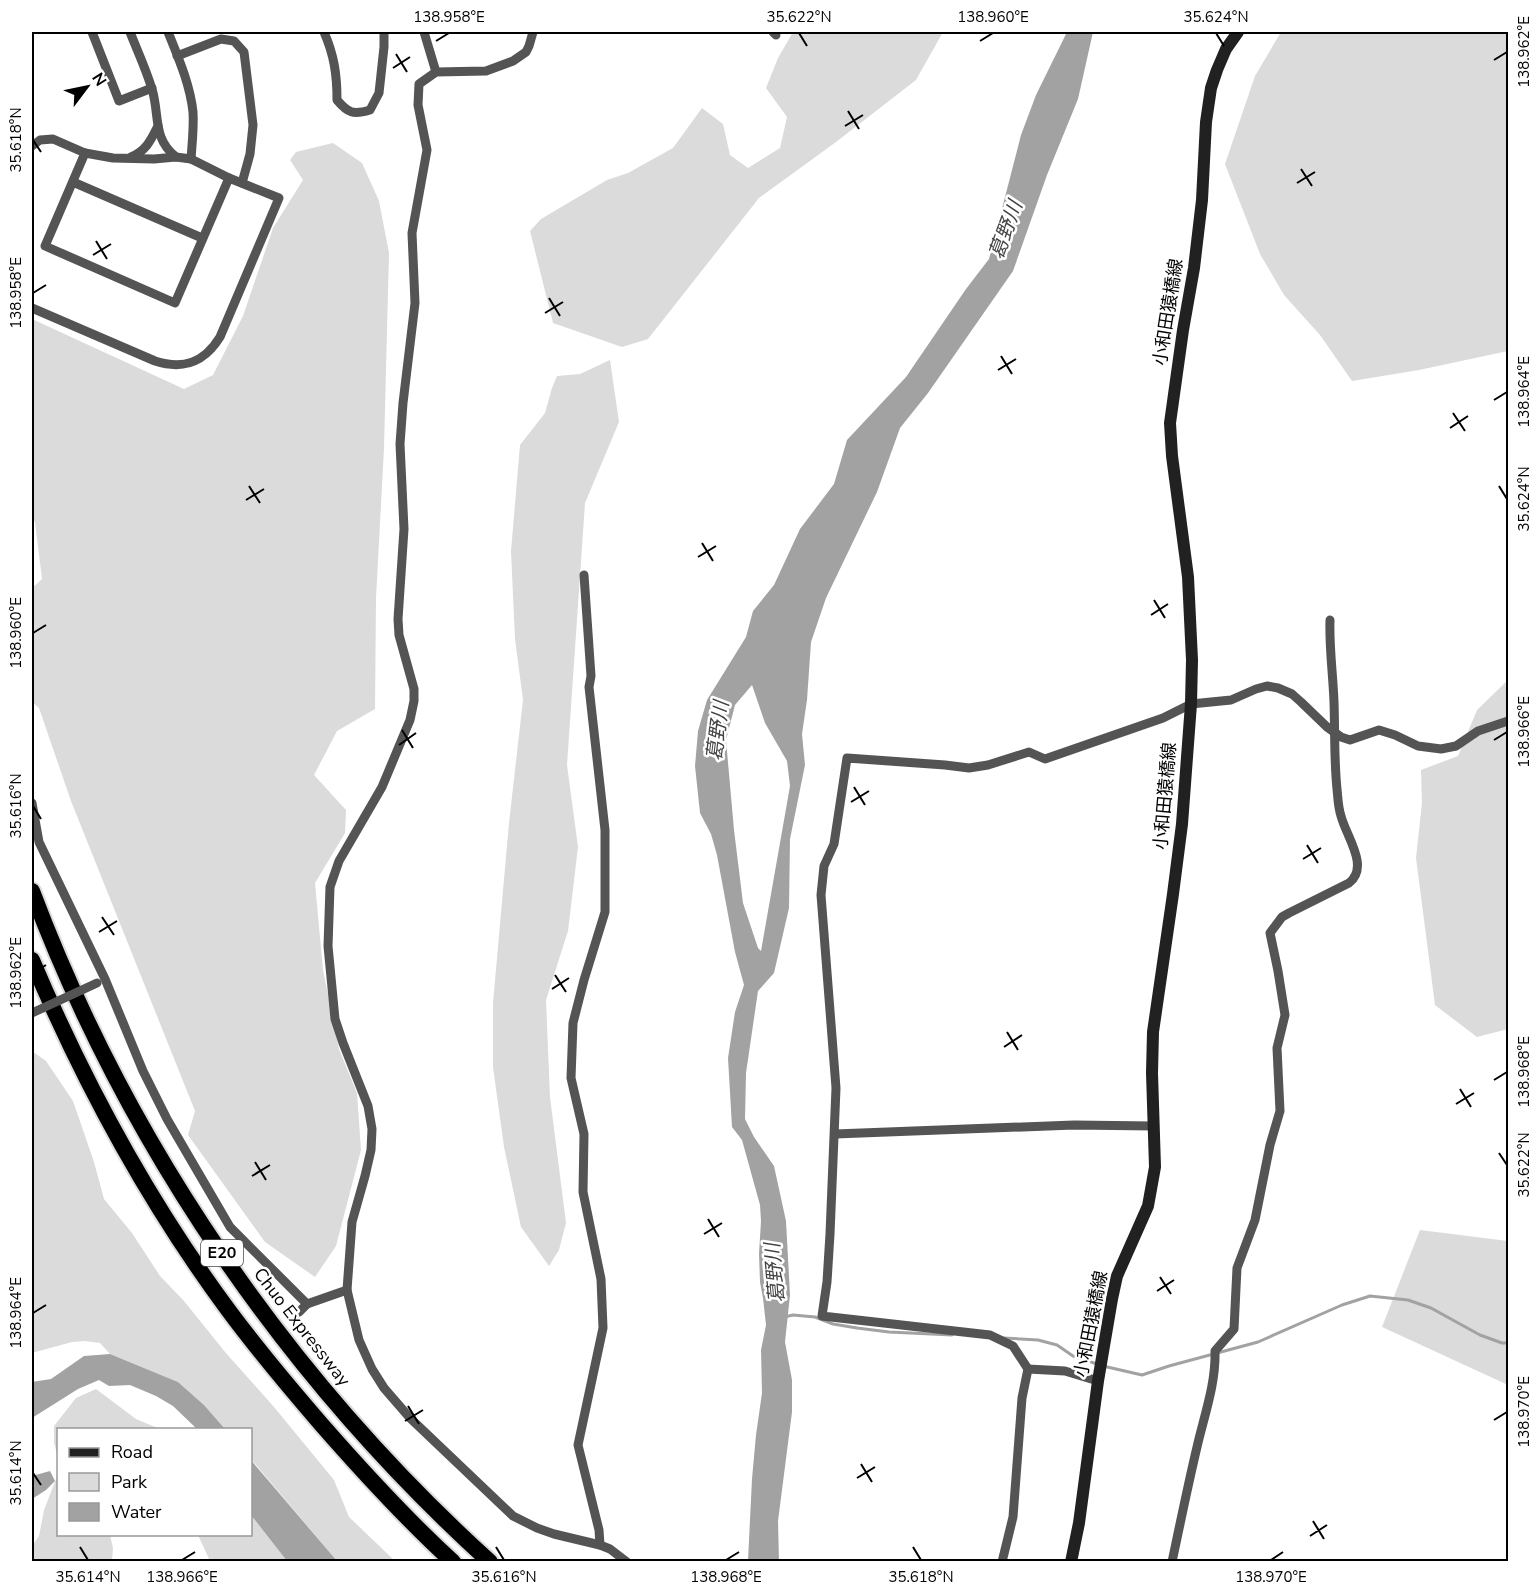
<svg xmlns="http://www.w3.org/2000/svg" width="1540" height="1593" font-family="'Nunito Sans','Noto Sans JP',sans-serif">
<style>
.green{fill:#dbdbdb}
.water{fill:#a2a2a2;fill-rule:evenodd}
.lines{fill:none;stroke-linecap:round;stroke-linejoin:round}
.stream{stroke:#a2a2a2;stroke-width:3}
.highway-casing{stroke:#dbdbdb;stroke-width:20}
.street{stroke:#545454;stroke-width:9}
.secondary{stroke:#212121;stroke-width:12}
.highway{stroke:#000;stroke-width:16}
.street-bridge{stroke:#545454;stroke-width:9}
.ticks{fill:none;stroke:#000;stroke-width:2}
.labels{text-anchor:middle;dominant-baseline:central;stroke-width:5;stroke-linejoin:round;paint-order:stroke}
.shield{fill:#fff;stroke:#4c4c4c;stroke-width:1.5}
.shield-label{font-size:16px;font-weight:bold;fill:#000}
.street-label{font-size:18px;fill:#000;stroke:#fff}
.water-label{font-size:20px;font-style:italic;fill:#434343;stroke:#fff}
.neatline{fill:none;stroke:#000;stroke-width:2}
.ticks-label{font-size:15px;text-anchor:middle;fill:#000}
</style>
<rect width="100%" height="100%" fill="#fff"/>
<g class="green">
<path d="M 793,32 L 943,32 L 916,80 L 836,142 L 759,198 L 648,339 L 622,347 L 553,323 L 530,231 L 541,219 L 607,180 L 628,173 L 673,148 L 702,108 L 723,124 L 730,155 L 748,168 L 780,148 L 787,117 L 766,88 L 778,58 Z"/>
<path d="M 1281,32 L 1508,32 L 1508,351 L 1419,370 L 1352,381 L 1320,335 L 1284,295 L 1260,254 L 1225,164 L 1255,76 Z"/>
<path d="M 333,143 L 362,163 L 379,201 L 389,253 L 384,448 L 376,598 L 375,709 L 337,731 L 314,775 L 346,810 L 345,833 L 315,883 L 323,970 L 339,1049 L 357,1093 L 361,1150 L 336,1246 L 315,1277 L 265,1242 L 188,1135 L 195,1111 L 71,801 L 39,708 L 32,702 L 32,588 L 42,579 L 35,522 L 32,519 L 32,319 L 184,389 L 213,375 L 243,316 L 273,228 L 303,180 L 290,160 L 296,152 Z"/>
<path d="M 610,360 L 619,422 L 585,503 L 567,765 L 578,847 L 568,931 L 546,1000 L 550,1097 L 566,1223 L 559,1250 L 549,1266 L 521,1227 L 504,1147 L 493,1067 L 493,1003 L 509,823 L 523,700 L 515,639 L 511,551 L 520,445 L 545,413 L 552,388 L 557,376 L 580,374 Z"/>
<path d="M 1508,680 L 1508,1029 L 1477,1037 L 1435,1005 L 1416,858 L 1422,803 L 1421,770 L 1458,756 L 1477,710 Z"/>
<path d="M 32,1051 L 46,1061 L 73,1101 L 94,1162 L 104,1199 L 132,1233 L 160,1276 L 184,1301 L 225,1352 L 274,1407 L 334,1480 L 349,1517 L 395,1561 L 337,1561 L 251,1459 L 250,1430 L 225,1429 L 204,1405 L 178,1382 L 110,1354 L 100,1343 L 85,1341 L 72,1342 L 32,1353 Z"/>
<path d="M 1420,1230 L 1508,1241 L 1508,1385 L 1382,1327 Z"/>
<path d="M 96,1389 L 136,1419 L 160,1429 L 58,1430 L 58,1457 L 54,1443 L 54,1426 L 76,1398 Z"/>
<path d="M 58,1474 L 58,1534 L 110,1535 L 113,1548 L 112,1561 L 32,1561 L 32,1546 L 39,1536 L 44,1510 Z"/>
<path d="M 251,1515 L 287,1561 L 210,1561 L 198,1535 L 250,1534 Z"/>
</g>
<g class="water">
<path d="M 1067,32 L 1093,32 L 1078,99 L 1047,175 L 1013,271 L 928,393 L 900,428 L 877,492 L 826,598 L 811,642 L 807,700 L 802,734 L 805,765 L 790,839 L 789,908 L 774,973 L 758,991 L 746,1073 L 745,1119 L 754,1137 L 774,1166 L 786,1221 L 790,1295 L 785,1342 L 792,1380 L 792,1412 L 778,1521 L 779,1561 L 748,1561 L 752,1479 L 756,1435 L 762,1393 L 761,1350 L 766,1325 L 763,1298 L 760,1282 L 759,1254 L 761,1221 L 760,1205 L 742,1140 L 732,1127 L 728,1058 L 735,1012 L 744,985 L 735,952 L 717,855 L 711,834 L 700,813 L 695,766 L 698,731 L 707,700 L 746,637 L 753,611 L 774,585 L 800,529 L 834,484 L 847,440 L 906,377 L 966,289 L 989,259 L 1021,135 L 1036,95 ZM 752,685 L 765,723 L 787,761 L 790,786 L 761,951 L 758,948 L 743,903 L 734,830 L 726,740 L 735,705 Z"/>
<path d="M 110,1354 L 178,1382 L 204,1405 L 225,1429 L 197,1429 L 173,1406 L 156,1396 L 130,1385 L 109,1386 L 99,1380 L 78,1389 L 32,1418 L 32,1382 L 51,1379 L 84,1356 Z"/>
<path d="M 250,1459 L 337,1561 L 287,1561 L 251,1515 Z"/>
<path d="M 50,1471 L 55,1481 L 46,1490 L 32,1499 L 32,1476 Z"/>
</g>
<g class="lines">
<g class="stream">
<path d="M 784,1317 L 793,1315 L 815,1317 L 833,1324 L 857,1328 L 889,1332 L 952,1335"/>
<path d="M 1004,1338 L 1038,1340 L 1057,1345 L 1073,1356 L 1097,1364"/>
<path d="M 1103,1366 L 1142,1375 L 1169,1366 L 1258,1342 L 1342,1305 L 1370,1296 L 1408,1300 L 1431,1308 L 1480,1335 L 1502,1343 L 1508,1343"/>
</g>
<g class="highway-casing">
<g id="highway">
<path d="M 32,891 C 128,1146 288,1379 490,1562"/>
<path d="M 32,960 C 84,1083 149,1203 229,1311 C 258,1350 289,1387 321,1424 C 363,1472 406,1519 453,1562"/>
</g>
</g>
<g class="street">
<path d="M 92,32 L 119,101 L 152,88"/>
<path d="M 130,32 C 137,50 146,69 152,89 C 160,115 152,138 176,157"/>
<path d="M 168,32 C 178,57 190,84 193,112 C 194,128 192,144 191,159"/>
<path d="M 324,32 C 334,55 337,74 337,100 C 348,113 353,115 370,110 L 379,93 L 384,47 L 384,32"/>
<path d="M 424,32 L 436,72"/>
<path d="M 533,32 L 529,46 L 526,52 L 513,61 L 486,71 L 436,72 L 419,84 L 418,105 L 427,150 L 412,233 L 415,303 L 403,403 L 400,444 L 404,529 L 398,619 L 399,635 L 414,689 L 414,701 L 410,720 L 382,787 L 339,861 L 330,887 L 328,946 L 335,1019 L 343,1043 L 368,1106 L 372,1129 L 371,1150 L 365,1176 L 352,1222 L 347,1290 L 359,1340 L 372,1369 L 384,1388 L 410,1418 L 513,1516 L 537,1528 L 554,1534 L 600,1545 L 610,1549 L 627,1562"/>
<path d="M 773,32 L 776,35"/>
<path d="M 177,56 L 221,39 L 234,41 L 244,52 L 253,125 L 250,154 L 242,183"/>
<path d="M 32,146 L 40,140 L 53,139 L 85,153 L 113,158 L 154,159 L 176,157 L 191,159 L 229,178 L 279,198 L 220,337 C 204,363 183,370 155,361 L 32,308"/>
<path d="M 85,153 L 45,246 L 175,303 L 229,178"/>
<path d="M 131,157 C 146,151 151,140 158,126"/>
<path d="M 73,182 L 202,238"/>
<path d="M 584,575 L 591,676 L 589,687 L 605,830 L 605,912 L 584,980 L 573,1023 L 571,1078 L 584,1134 L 583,1192 L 601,1279 L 603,1328 L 578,1445 L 599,1530 L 600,1545"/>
<path d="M 32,803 L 39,842 L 105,979 L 143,1071 L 167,1119 L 230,1227 L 307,1304"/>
<path d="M 835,1134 L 1074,1125 L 1153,1126"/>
<path d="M 299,1312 L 307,1304 L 347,1290"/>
<path d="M 1028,1369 L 1065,1371 L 1098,1381"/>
<path d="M 1002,1562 L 1013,1517 L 1022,1398 L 1028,1369 L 1013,1346 L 990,1335 L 822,1316 L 827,1282 L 830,1234 L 836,1088 L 821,895 L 824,866 L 834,844 L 847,758 L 945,765 L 969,768 L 988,765 L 1029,752 L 1045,759 L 1163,718 L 1191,704 L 1231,700 L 1256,689 L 1267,686 L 1278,688 L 1292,694 L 1301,702 L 1327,727 L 1341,737 L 1350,740 L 1379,730 L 1395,735 L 1418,746 L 1441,749 L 1456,746 L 1478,731 L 1508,721"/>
<path d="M 1172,1562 C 1180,1524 1188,1485 1197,1447 C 1204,1416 1216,1384 1215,1351 L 1234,1329 L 1237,1268 L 1255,1220 L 1270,1145 L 1280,1111 L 1277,1048 L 1285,1015 L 1278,971 L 1270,933 L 1282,917 L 1289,913 L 1349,883 C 1370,867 1346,836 1341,816 C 1338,807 1338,798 1337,789 C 1334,760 1335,731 1334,702 C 1333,674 1329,647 1330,620"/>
</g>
<path class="secondary" d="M 1071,1562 L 1079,1523 L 1098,1381 L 1112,1299 L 1117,1276 L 1148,1206 L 1155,1167 L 1152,1073 L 1153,1032 L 1173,894 L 1182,824 L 1191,704 L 1192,660 L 1188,577 L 1172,456 L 1170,423 L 1183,330 L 1194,268 L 1202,200 L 1206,122 L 1211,88 L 1217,70 L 1226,49 L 1238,32"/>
<use href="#highway" class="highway"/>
<path class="street-bridge" d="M 32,1013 L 97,983"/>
</g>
<path class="ticks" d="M 799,33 L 807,46M 1216,33 L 1224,46M 436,41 L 449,33M 980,41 L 993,33M 396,54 L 407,72M 1494,60 L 1507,52M 393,68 L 410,57M 848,111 L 859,129M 845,126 L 863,115M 33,140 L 41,152M 1301,169 L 1312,186M 1297,183 L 1315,172M 96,241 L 107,259M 93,255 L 111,244M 33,293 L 46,285M 549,298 L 560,316M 545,313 L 563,302M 1001,356 L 1012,374M 998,370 L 1016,359M 1494,400 L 1507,392M 1453,413 L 1465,431M 1450,428 L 1468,416M 249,486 L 260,503M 1499,486 L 1507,499M 246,500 L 264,489M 702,543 L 713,561M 698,557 L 716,546M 1154,600 L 1165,618M 1151,615 L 1168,604M 33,633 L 46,625M 402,730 L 413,748M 1494,740 L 1507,732M 399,745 L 416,733M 854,787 L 865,805M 851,802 L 869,791M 33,806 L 41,819M 1307,845 L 1318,863M 1303,859 L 1321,848M 102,917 L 114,935M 99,932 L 117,921M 33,973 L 46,965M 555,975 L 566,992M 552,989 L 569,978M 1007,1032 L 1018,1050M 1004,1047 L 1022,1035M 1494,1080 L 1507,1072M 1460,1089 L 1471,1107M 1456,1104 L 1474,1093M 1499,1153 L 1507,1165M 255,1162 L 266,1180M 252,1176 L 270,1165M 708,1219 L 719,1237M 704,1234 L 722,1223M 1160,1277 L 1171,1294M 1157,1291 L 1174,1280M 33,1313 L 46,1305M 408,1406 L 419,1424M 1494,1420 L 1507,1412M 405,1421 L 423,1410M 861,1464 L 872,1482M 33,1473 L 41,1485M 857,1478 L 875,1467M 1313,1521 L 1324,1539M 1310,1536 L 1327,1525M 80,1547 L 88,1560M 496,1547 L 504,1560M 913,1547 L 921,1560M 182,1560 L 195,1552M 726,1560 L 739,1552M 1271,1560 L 1283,1552"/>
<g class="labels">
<rect class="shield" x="201" y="1240" width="42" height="26" rx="4.5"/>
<g class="shield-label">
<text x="222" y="1253">E20</text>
</g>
<g class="street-label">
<text transform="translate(1168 312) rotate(-81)">小和田猿橋線</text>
<text transform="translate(1165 796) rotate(-85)">小和田猿橋線</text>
<text transform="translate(1091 1324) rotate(-79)">小和田猿橋線</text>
<text transform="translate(302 1327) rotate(52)">Chuo Expressway</text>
</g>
<g class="water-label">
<text transform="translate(1006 230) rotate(-70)">葛野川</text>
<text transform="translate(718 731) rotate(-83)">葛野川</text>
<text transform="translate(775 1273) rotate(-95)">葛野川</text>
</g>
</g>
<rect width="1540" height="1593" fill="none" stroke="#ffffff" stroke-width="66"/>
<rect x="57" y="1428" width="195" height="108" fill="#ffffff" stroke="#999999" stroke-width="1.5"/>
<rect x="69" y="1448" width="30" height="9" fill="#212121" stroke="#999999" stroke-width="1.5"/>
<text x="111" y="1458" font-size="18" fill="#000000">Road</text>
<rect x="69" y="1473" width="30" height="18" fill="#dbdbdb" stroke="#999999" stroke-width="1.5"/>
<text x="111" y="1488" font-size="18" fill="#000000">Park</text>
<rect x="69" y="1503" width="30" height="18" fill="#a2a2a2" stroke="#999999" stroke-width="1.5"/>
<text x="111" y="1518" font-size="18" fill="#000000">Water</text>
<g transform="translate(87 87) rotate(58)" stroke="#ffffff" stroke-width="4.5" paint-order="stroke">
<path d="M0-4.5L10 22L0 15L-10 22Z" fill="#000000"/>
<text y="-9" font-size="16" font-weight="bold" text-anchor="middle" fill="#000000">N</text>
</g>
<rect x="33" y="33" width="1474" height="1527" class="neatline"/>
<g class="ticks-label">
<text x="449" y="22">138.958°E</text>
<text x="799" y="22">35.622°N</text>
<text x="993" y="22">138.960°E</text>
<text x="1216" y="22">35.624°N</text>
<text transform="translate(1524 52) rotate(-90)" y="5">138.962°E</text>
<text transform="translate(16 140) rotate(-90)" y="5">35.618°N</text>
<text transform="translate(16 293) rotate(-90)" y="5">138.958°E</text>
<text transform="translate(1524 392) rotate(-90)" y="5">138.964°E</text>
<text transform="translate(1524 499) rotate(-90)" y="5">35.624°N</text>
<text transform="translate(16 633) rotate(-90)" y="5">138.960°E</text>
<text transform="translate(1524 732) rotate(-90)" y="5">138.966°E</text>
<text transform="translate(16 806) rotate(-90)" y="5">35.616°N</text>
<text transform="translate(16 973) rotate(-90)" y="5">138.962°E</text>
<text transform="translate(1524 1072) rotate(-90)" y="5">138.968°E</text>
<text transform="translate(1524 1165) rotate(-90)" y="5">35.622°N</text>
<text transform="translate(16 1313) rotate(-90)" y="5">138.964°E</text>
<text transform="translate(1524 1412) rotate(-90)" y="5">138.970°E</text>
<text transform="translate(16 1473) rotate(-90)" y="5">35.614°N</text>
<text x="88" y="1582">35.614°N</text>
<text x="182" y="1582">138.966°E</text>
<text x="504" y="1582">35.616°N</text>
<text x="726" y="1582">138.968°E</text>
<text x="921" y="1582">35.618°N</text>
<text x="1271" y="1582">138.970°E</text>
</g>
</svg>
